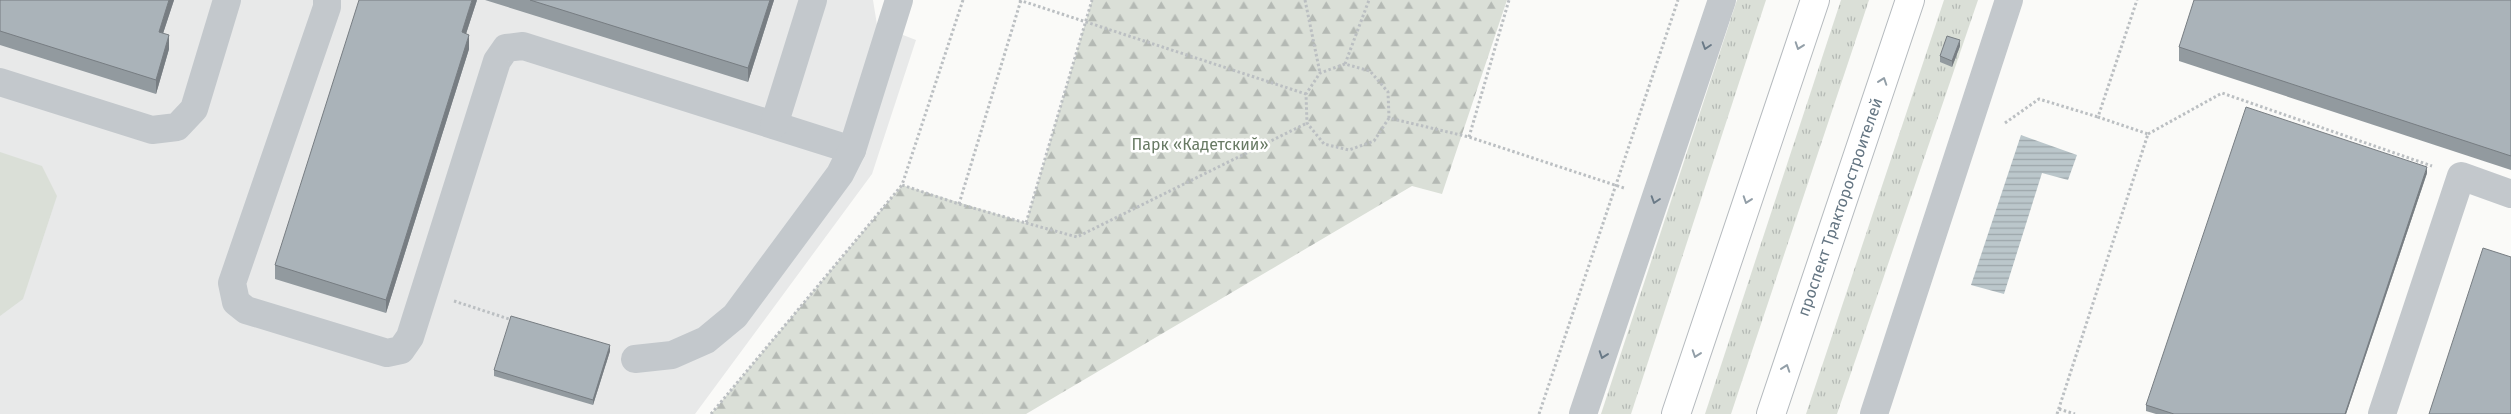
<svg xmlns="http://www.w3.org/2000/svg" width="2511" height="414" font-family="'Fira Sans',sans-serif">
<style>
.built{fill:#e8e9e9}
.grass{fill:url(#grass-tufts)}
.forest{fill:url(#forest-firs)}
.garden{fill:#dadfd7}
.water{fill:url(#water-rules)}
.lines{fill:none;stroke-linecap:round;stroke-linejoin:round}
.major-casing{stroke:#b5babe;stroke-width:30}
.path{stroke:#bbbfc2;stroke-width:3;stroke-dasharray:2.5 2.5;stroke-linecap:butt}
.minor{stroke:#c3c8cc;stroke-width:28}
.major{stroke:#fff;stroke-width:28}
.wall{fill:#929a9f}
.shaded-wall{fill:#777d82}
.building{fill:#aab3b9;stroke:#777d82}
.oneway{stroke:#6a7a87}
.oneway2{stroke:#939fa8}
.labels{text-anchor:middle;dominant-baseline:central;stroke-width:5;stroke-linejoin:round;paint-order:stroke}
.park-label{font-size:16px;fill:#687a64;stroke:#fff}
.street-label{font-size:16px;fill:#657683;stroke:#fff}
</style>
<defs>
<pattern id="grass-tufts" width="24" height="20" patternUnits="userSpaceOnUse" patternTransform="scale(1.25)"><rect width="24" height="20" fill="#dadfd7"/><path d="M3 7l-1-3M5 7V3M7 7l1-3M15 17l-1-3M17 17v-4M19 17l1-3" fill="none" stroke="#b4b9b4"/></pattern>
<pattern id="forest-firs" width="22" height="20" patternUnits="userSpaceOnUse" patternTransform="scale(1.25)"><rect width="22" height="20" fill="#dadfd7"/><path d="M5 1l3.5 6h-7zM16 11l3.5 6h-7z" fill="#b4b9b4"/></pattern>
<pattern id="water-rules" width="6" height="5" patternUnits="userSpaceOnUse" patternTransform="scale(1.25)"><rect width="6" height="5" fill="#bbc7cb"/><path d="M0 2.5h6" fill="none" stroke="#9ca6aa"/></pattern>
</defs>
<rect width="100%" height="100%" fill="#fafaf8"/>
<path class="built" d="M 0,0 L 873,0 L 877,25 L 916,40 L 872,174 L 695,414 L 0,414 Z"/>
<g class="grass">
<path d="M 1737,0 L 1766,0 L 1631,414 L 1601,414 Z"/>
<path d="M 1841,0 L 1869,0 L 1731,414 L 1705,414 Z"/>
<path d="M 1944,0 L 1978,0 L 1837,414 L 1806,414 Z"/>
</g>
<path class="forest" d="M 1092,0 L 1507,0 L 1442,194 L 1412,186 L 1026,414 L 711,414 L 902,185 L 1026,223 Z"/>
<path class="garden" d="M 0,152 L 42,166 L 57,196 L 23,299 L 0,316 Z"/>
<path class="water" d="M 2021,135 L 2077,155 L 2068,180 L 2042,173 L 2004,294 L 1971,285 Z"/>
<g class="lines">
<g class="major-casing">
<g id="major">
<path d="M 1676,414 L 1815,0"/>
<path d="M 1771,414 L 1910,0"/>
</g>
</g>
<g class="path">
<path d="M 963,0 L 902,185 L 959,204 L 1026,223 L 1092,0"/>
<path d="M 1019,0 L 1306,94"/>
<path d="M 1305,0 L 1320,73"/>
<path d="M 1345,64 L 1369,0"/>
<path d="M 1389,118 L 1374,141 L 1349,150 L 1324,144 L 1307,123 L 1306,94 L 1320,73 L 1345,64 L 1370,71 L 1388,92 L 1389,118 L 1469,137 L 1624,188"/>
<path d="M 2005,123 L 2039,99 L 2098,117"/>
<path d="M 2148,134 L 2222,93 L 2432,166"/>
<path d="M 1469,137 L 1509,0"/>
<path d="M 959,204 L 1021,0"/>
<path d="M 1026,223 L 1077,237 L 1307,123"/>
<path d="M 454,301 L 512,320"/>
<path d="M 2059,409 L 2075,414"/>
<path d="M 711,414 L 902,185"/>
<path d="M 1539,414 L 1678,0"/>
<path d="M 2057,414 L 2148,134 L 2098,117 L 2137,0"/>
</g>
<g class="minor">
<path d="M 327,0 L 327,7 L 232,283 L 236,302 L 246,310 L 387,353 L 401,350 L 410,337 L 497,61 L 506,48 L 523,46 L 852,150"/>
<path d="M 0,82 L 152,130 L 177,127 L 194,109 L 227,0"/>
<path d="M 774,125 L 813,0"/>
<path d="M 635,359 L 672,355 L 706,340 L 735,316 L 840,174 L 852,150 L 899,0"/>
<path d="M 1583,414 L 1722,0"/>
<path d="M 1874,414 L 2009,0"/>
<path d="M 2382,414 L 2461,176 L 2511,194"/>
</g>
<use href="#major" class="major"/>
</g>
<g class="wall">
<path d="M 0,0 L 174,0 L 163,33 L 169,49 L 156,94 L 0,45 Z"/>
<path d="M 477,0 L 466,34 L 469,49 L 386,313 L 275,279 L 275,265 Z"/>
<path d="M 485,0 L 774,0 L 748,82 Z"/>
<path d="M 2511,0 L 2511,170 L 2179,61 L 2179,47 Z"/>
<path d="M 1960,46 L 1952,67 L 1940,62 L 1940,56 Z"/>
<path d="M 2427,173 L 2346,414 L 2156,414 L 2146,411 L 2146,405 Z"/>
<path d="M 610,351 L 593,405 L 494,376 L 494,370 Z"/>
</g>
<g class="shaded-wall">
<path d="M 169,0 L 174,0 L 159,46 L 159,32 Z"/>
<path d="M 472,0 L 477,0 L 462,46 L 462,32 Z"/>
<path d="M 770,0 L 774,0 L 748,82 L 748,68 Z"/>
<path d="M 169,35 L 169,49 L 156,94 L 156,80 Z"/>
<path d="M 469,35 L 469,49 L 386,313 L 386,300 Z"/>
<path d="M 1960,40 L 1960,46 L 1952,67 L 1952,61 Z"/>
<path d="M 2427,167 L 2427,173 L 2346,414 L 2345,414 Z"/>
<path d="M 610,345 L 610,351 L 593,405 L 593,400 Z"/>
</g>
<g class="building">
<path d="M 0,0 L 169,0 L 159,32 L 169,35 L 156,80 L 0,31 Z"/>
<path d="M 359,0 L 472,0 L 462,32 L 469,35 L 386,300 L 275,265 Z"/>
<path d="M 530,0 L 770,0 L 748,68 Z"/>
<path d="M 2194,0 L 2511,0 L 2511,156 L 2179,47 Z"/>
<path d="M 1947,36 L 1960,40 L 1952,61 L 1940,56 Z"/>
<path d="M 2246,107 L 2427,167 L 2345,414 L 2174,414 L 2146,405 Z"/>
<path d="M 2483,248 L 2511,257 L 2511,414 L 2429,414 Z"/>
<path d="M 511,316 L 610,345 L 593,400 L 494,370 Z"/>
</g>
<defs><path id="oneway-chevron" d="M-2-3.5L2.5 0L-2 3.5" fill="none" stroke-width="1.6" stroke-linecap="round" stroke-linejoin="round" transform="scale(1.25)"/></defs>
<g class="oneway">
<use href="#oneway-chevron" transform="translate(1706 46) rotate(108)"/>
<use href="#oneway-chevron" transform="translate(1655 200) rotate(108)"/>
<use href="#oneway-chevron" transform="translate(1603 355) rotate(109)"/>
</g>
<g class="oneway2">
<use href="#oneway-chevron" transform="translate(1799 46) rotate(109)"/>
<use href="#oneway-chevron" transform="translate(1883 81) rotate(-71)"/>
<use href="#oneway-chevron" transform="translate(1747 200) rotate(109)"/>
<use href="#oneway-chevron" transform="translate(1696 354) rotate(109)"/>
<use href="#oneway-chevron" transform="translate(1786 368) rotate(-71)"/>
</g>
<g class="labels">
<g class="park-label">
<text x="1200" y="144">Парк «Кадетский»</text>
</g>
<g class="street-label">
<text transform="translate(1840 207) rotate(-71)">проспект Тракторостроителей</text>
</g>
</g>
</svg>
